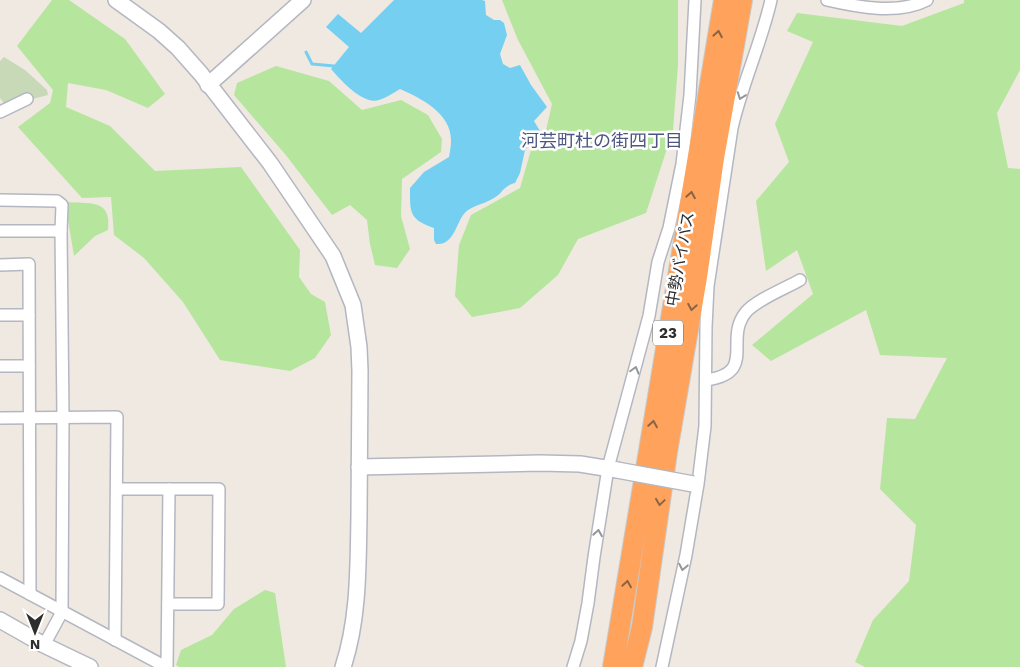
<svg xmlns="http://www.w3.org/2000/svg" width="1020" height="667" font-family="'Work Sans','Noto Sans JP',sans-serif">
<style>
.green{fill:#b6e59e}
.cemetery{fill:#c8d9b8}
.water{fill:#75cff0}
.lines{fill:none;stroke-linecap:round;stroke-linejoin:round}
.stream{stroke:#75cff0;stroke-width:3}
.street-casing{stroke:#b4b7c1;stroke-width:14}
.secondary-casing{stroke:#b4b7c1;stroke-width:18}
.highway-casing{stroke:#c9c9c9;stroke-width:22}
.street{stroke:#fff;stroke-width:11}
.secondary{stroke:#fff;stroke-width:15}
.highway{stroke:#ffa35c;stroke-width:20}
.secondary-bridge-casing{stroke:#b4b7c1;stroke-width:18;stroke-linecap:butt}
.secondary-bridge{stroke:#fff;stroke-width:15}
.oneway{stroke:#8c6343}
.oneway2{stroke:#969696}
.labels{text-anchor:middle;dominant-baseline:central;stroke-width:5;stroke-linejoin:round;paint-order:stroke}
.shield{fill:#fff;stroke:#6d6d6d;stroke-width:1}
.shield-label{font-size:15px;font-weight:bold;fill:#2e2e2e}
.street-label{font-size:16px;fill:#2e2e2e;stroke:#fff}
.neighbourhood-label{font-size:18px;fill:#4d5680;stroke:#fff}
</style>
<rect width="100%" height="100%" fill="#efe9e1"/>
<g class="green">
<path d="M 52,0 L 69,0 L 125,39 L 165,94 L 148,108 L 106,90 L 68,83 L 66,107 L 110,126 L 155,171 L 241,167 L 300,250 L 299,277 L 311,294 L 325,302 L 331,335 L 315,358 L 290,371 L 220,360 L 183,302 L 144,258 L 114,235 L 111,197 L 82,198 L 18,127 L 50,103 L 53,90 L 17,46 Z"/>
<path d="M 502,0 L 678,0 L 678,65 L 673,130 L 646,213 L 578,239 L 558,275 L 520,308 L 472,317 L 455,296 L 459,245 L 471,215 L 520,188 L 531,150 L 544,139 L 552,104 L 518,40 Z"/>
<path d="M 964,0 L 1020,0 L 1020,70 L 997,113 L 1008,168 L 1020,169 L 1020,667 L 865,667 L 855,662 L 873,620 L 909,581 L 916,525 L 880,489 L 887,418 L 915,419 L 947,358 L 880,355 L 866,310 L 771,361 L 752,345 L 813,294 L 797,250 L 766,271 L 756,201 L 789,162 L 775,124 L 813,42 L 787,31 L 797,13 L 902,26 L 964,3 Z"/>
<path d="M 276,66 L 329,81 L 362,110 L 401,100 L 428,115 L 442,139 L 441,152 L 402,179 L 401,216 L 410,249 L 397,268 L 375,265 L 370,244 L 367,220 L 350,205 L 332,215 L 285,154 L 234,95 L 237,83 Z"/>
<path d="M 65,202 C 89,204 112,198 108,230 L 95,236 L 74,256 Z"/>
<path d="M 265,590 L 275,593 L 286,667 L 179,667 L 176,665 L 181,650 L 212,635 L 234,609 Z"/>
</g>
<path class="cemetery" d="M 4,57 L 25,70 L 47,90 L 48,95 L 6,106 L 0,98 L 0,61 Z"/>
<path class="water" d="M 394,0 L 482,0 L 485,1 L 486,15 L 494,20 L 500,20 L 504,23 L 507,35 L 500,54 L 503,64 L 510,68 L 520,65 L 531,85 L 547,107 L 534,121 L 540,131 L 525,150 L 520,173 L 515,183 C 503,186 503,193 494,198 C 486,203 476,205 468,210 C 456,218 456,246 436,244 L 434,240 L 434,228 C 409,219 410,213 410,188 L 424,172 L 449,157 C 450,152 451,146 451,141 C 452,114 421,98 400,89 C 393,93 386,98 379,100 C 362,105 341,80 331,69 L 349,47 L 326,27 L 338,14 L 361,33 Z"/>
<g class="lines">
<path class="stream" d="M 306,52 L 312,64 L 334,66"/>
<g class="street-casing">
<g id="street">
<path d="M 827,0 C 857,7 898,15 927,0"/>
<path d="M 0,112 L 27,99"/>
<path d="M 0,200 L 57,201 L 62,205 L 61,231 L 63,417 L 62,612 L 44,645"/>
<path d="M 0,231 L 61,231"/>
<path d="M 0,265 L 29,264 L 30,594"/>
<path d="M 0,315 L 29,315"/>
<path d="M 0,366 L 29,366"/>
<path d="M 706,380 C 758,373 723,340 746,312 C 756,300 786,288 800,280"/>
<path d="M 0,418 L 117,417 L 115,640"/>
<path d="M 118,489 L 219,489 L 218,604 L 168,604"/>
<path d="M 0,578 L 166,667"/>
<path d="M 167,667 L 169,489"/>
<path d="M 573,667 L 581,641 L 588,603 L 594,557 L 608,468 L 649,316 L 658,262 L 669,228 L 682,164 L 690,95 L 695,0"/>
<path d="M 662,667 L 686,555 L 698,484 L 705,426 L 706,327 L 708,286 L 732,128 C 742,84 761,44 771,0"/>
</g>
</g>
<g class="secondary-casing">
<g id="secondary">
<path d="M 116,0 L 159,31 L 178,48 L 201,74 L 270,163 L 333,256 L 353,305 L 359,347 L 360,371 C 360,419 359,468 359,516 C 358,566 359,619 343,667"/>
<path d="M 208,85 L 303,0"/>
<path d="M 359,467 L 540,463 L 580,464 L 617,470"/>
<path d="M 0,620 L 44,645 L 90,667"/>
</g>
</g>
<g class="highway-casing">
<g id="highway">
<path d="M 613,667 L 724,0"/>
<path d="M 632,667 L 642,627 L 667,452 L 697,277 L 714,158 L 742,0"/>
</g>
</g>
<use href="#street" class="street"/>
<use href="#secondary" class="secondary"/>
<use href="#highway" class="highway"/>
<g class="secondary-bridge-casing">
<path id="secondary-bridge" d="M 617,470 L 693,484"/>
</g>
<use href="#secondary-bridge" class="secondary-bridge"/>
</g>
<defs><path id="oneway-chevron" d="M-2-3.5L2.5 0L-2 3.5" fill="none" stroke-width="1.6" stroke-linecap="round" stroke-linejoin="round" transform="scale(1.25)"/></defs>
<g class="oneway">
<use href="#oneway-chevron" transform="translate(718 34) rotate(-80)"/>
<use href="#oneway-chevron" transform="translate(691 195) rotate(-80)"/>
<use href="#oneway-chevron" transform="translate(692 307) rotate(100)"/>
<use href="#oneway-chevron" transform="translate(653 424) rotate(-81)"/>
<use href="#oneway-chevron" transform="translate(660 502) rotate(98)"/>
<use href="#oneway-chevron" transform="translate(627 584) rotate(-81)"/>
</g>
<g class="oneway2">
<use href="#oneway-chevron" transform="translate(741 96) rotate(110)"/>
<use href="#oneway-chevron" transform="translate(635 370) rotate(-74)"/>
<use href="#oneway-chevron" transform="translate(598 533) rotate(-81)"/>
<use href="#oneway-chevron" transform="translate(683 567) rotate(101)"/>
</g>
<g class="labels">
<rect class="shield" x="653" y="320.5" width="30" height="25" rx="4"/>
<g class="shield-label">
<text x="668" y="333">23</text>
</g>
<g class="street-label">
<text transform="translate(680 259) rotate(-80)">中勢バイパス</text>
</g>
<g class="neighbourhood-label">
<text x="602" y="140">河芸町杜の街四丁目</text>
</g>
</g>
<g transform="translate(35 632) rotate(180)" stroke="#ffffff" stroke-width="4" paint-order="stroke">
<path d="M0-4L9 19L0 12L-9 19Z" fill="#2e2e2e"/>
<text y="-8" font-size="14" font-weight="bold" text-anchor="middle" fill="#2e2e2e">N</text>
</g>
</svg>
